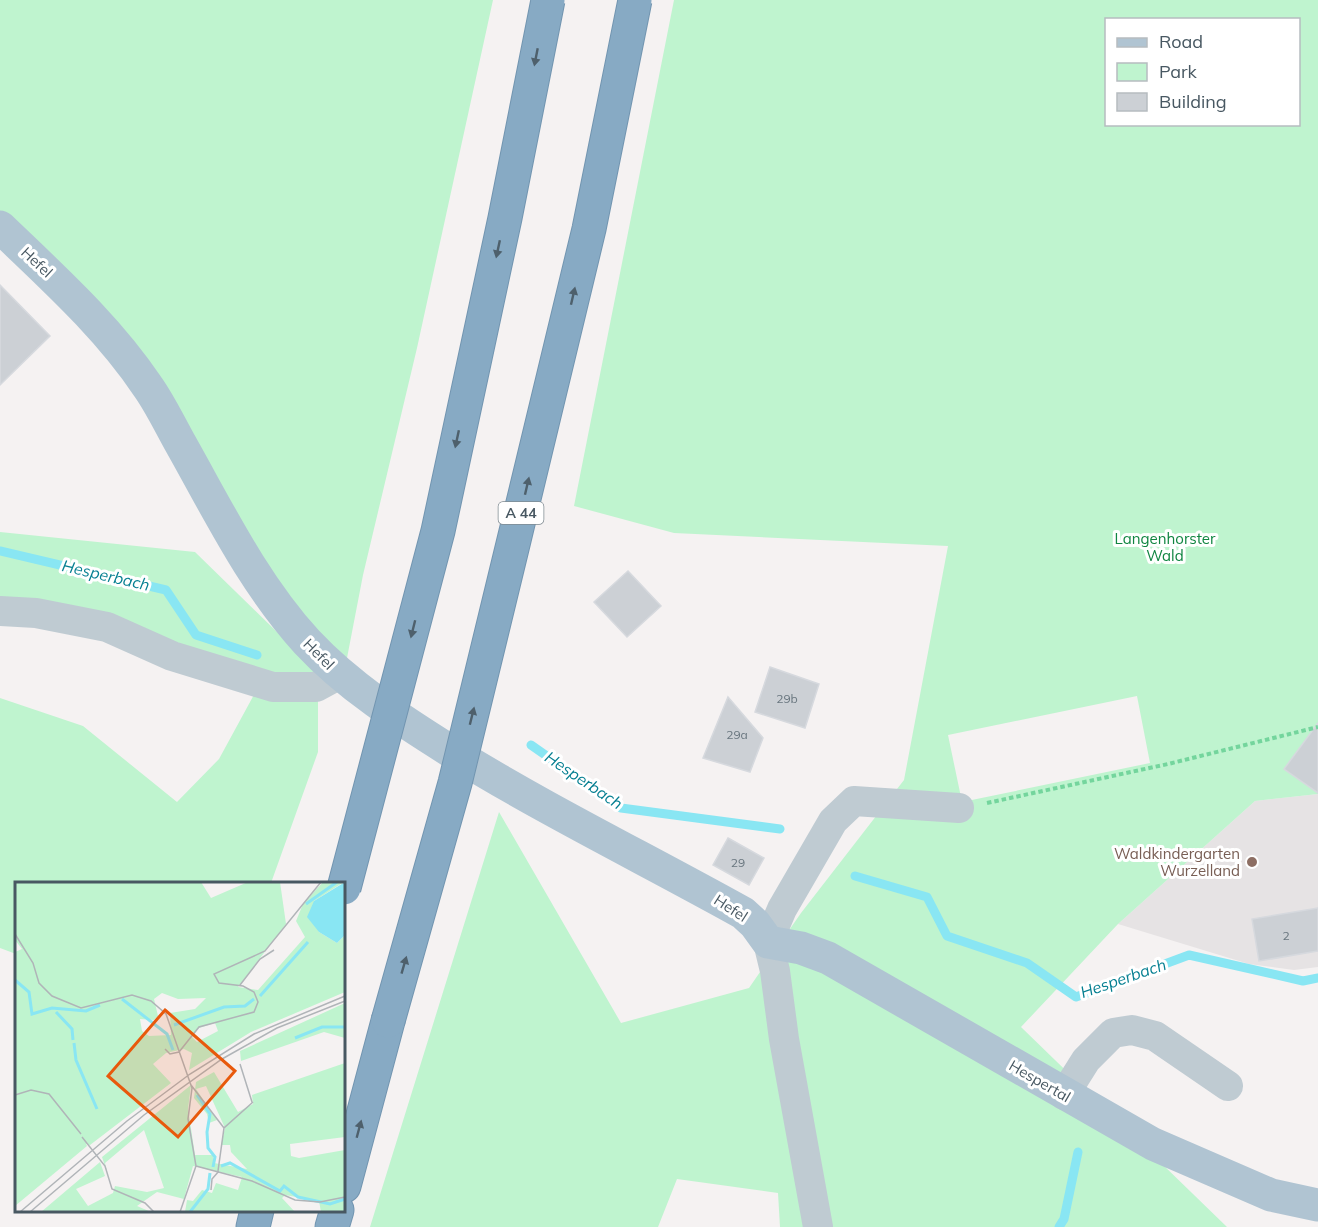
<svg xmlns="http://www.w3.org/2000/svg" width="1318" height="1227" font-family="Mulish,sans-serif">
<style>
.education{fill:#e6e3e4}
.green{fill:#bff4cf;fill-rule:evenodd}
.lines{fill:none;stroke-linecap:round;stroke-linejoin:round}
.stream{stroke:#89e6f3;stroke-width:9}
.building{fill:#ccd0d5;stroke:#d6d9de;stroke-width:1.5}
.highway-casing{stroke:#7295b0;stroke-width:35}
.path{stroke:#74d59d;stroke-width:4;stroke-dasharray:4.5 3;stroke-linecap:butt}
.minor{stroke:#bfcbd2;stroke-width:30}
.major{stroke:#b0c4d2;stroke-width:33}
.highway{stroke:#87aac4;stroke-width:33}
.highway-bridge-casing{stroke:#7295b0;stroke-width:35;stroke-linecap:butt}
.highway-bridge{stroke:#87aac4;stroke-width:33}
.oneway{fill:#4e606c}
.education-dot{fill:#8d6e63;stroke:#fff;stroke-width:2}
.labels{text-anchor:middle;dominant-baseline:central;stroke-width:6;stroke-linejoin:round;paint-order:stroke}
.number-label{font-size:12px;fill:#69767f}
.shield{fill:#fff;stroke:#7f8a91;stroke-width:1.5}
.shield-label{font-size:14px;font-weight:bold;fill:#485862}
.street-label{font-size:15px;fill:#485862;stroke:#fff}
.park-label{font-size:15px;fill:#108541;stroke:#fff}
.education-label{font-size:15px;fill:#785e54;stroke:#fff;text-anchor:end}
.water-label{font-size:16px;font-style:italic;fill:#057f91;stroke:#fff}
.inset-river{fill:none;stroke:#89e6f3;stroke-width:3}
.inset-road{fill:none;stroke:#b0b4b8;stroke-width:1.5}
.view{fill:#e8590c;fill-opacity:0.15;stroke:#e8590c;stroke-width:3}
.inset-edge{fill:none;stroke:#485862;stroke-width:3}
</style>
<rect width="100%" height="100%" fill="#f5f2f2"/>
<path class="education" d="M 1318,794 L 1318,967 L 1294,970 L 1249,964 L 1118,924 L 1255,801 Z"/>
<g class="green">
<path d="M 0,0 L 493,0 L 417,348 L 363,575 L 347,658 L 340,674 L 150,388 L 0,227 Z"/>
<path d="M 674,0 L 1318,0 L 1318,794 L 1255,801 L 1118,924 L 1021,1027 L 1227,1227 L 780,1227 L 778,1193 L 677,1179 L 658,1227 L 370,1227 L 499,812 L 621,1023 L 749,988 L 801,913 L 904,780 L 948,546 L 674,533 L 574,506 ZM 1106,20 L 1298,20 L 1298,124 L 1106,124 ZM 1137,696 L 1150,763 L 962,802 L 948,735 Z"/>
<path d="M 0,532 L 195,552 L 318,672 L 318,752 L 271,883 L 16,884 L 16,954 L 0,948 L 0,698 L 83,726 L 177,802 L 219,759 L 263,678 L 0,610 Z"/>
</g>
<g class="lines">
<g class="stream">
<path d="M 0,551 L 166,590 L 196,635 L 257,655"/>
<path d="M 531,745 L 621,808 L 780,829"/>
<path d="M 855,876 L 927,897 L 947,936 L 1027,963 L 1076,997 L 1189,955 L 1303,981 L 1318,978"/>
<path d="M 1059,1227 L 1064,1219 L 1078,1152"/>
</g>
</g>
<g class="building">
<path d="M 0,285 L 50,336 L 0,385 Z"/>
<path d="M 628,571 L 661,606 L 627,637 L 594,602 Z"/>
<path d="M 770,667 L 819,684 L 805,728 L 755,712 Z"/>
<path d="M 728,697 L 763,738 L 750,772 L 703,758 Z"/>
<path d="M 1318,723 L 1318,793 L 1284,769 Z"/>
<path d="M 728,838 L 764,858 L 749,885 L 713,865 Z"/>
<path d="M 1318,908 L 1318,951 L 1259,961 L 1252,919 Z"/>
</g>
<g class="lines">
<g class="highway-casing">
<g id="highway">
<path d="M 344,1186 L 388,1021"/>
<path d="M 253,1227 L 257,1210"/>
<path d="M 332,1227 L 337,1210"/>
</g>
</g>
<path class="path" d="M 987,803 L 1168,764 L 1318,727"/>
<g class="minor">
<path d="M 0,611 L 36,613 L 107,627 L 172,656 L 273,687 L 316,687 L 340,674"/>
<path d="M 1064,1095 L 1086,1060 L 1113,1033 L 1132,1030 L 1155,1036 L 1228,1086"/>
<path d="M 818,1227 L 784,1039 L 775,971 L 768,942 L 782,909 L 833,821 L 854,801 L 959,808"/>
</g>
<path class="major" d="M 0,227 C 52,277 107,326 148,387 C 160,404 169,423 179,441 C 218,510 253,583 307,642 C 348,686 401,720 452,752 C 546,810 646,859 743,913 L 755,924 L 768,942 L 801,948 L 828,958 L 1153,1144 L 1271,1195 L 1318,1205"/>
<use href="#highway" class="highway"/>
<g class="highway-bridge-casing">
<g id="highway-bridge">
<path d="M 344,888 L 438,531 L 505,218 L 548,0"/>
<path d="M 388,1021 L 455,783 L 514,540 L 589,229 L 635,0"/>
</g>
</g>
<use href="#highway-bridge" class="highway-bridge"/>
</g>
<defs><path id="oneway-solid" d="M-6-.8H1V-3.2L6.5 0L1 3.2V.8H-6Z" transform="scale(1.5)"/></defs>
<g class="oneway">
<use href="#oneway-solid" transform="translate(536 57) rotate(101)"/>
<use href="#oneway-solid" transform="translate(498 249) rotate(102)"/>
<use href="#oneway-solid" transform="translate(573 296) rotate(-77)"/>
<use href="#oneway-solid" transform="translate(457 439) rotate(102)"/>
<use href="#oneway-solid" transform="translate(527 486) rotate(-77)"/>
<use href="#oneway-solid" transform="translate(413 629) rotate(104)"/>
<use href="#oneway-solid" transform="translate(472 716) rotate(-76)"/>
<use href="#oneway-solid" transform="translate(404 965) rotate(-74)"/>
<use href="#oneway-solid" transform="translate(359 1129) rotate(-75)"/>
</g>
<circle class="education-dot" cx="1252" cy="862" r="6"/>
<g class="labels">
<g class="number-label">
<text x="787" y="698">29b</text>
<text x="737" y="734">29a</text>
<text x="738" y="862">29</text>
<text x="1286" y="935">2</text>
</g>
<rect class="shield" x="498.5" y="502" width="45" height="22" rx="4.5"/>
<g class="shield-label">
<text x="521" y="513">A 44</text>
</g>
<g class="street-label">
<text transform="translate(37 262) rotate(43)">Hefel</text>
<text transform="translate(319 654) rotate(45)">Hefel</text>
<text transform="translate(731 908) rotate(33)">Hefel</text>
<text transform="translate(1040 1081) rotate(30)">Hespertal</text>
</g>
<g class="park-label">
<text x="1165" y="538">Langenhorster<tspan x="1165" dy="17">Wald</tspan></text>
</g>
<g class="education-label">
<text x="1240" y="853">Waldkindergarten<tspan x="1240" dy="17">Wurzelland</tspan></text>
</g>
<g class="water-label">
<text transform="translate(106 575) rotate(13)">Hesperbach</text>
<text transform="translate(584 780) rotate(34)">Hesperbach</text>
<text transform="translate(1123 978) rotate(-19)">Hesperbach</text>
</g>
</g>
<g transform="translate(15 882)">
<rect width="330" height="330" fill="#f5f2f2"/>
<path d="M 0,0 L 186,0 L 196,16 L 233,0 L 265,0 L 271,42 L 223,105 L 243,108 L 290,55 L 281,39 L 288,22 L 308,0 L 329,0 L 299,19 L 304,50 L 322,61 L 330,53 L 330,110 L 236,150 L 174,188 L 177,171 L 169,167 L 151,171 L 138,182 L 156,201 L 75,263 L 71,262 L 72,264 L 0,324 L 0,70 L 7,67 L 0,58 ZM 147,111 L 163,117 L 191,116 L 180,127 L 155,131 L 156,153 L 134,154 L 127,149 L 125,137 L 139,138 L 143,134 L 139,117 ZM 200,141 L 203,149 L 182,160 L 177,155 L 184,146 ZM 330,121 L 330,156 L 309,150 L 226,179 L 225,169 ZM 330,181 L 330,255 L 275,262 L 276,274 L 284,276 L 330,268 L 330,330 L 306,330 L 304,319 L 270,313 L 267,316 L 280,330 L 170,330 L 172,318 L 178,319 L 187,308 L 197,311 L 201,301 L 223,308 L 227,295 L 178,284 L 169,317 L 142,310 L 122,324 L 136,330 L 26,330 L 85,280 L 90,294 L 61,307 L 73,324 L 98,311 L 100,304 L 132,310 L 149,306 L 129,248 L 90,281 L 93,293 L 87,275 L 176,203 L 173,227 L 180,273 L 198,273 L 199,281 L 232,287 L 216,270 L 215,263 L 206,263 L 210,246 L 191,204 L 181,207 L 202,238 L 194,241 L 192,232 L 179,216 L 181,200 L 199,190 L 223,230 L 238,222 L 237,213 Z" fill="#bff4cf" fill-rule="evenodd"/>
<path d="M 330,0 L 330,53 L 322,61 L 304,50 L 292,35 L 299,19 Z" fill="#89e6f3"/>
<path class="inset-river" d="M 291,22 L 322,0M 0,98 L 14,110 L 17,132 L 37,126 L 71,129 L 85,123M 245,114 L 293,60M 107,117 L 152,152 L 158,168M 41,130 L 57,147 L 58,158M 159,143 L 209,125 L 230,124 L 239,117M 280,156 L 307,145 L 330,145M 59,161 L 61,178 L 82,227M 182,213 L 195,232 L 192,250 L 193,266 L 200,275 L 198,285M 206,284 L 215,281 L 265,309 L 269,304 L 283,315 L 315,322 L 330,317M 175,330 L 193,307 L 195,291"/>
<path class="inset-road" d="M 0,52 L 18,81 L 24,101 L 37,114 L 66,126 L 117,113 L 136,119 L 151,132 L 177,206 L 173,237 L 181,284 L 165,330M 225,103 L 245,77 L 259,68M 150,167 L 155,172 L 164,170 L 184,145 L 239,130 L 243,120 L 239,110 L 228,104 L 204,101 L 199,92 L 250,69 L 306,0M 225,182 L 237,220M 176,203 L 209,246M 0,213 L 16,208 L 34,212 L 66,252M 67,255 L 90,284 L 97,307 L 130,321 L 139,330M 181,284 L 237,299 L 280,318 L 305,320 L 330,315M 203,289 L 209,246 L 238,220M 196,308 L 197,297 L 204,289M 5,330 L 112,239 L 175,192 L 239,152 L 330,114M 15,330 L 129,233 L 207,177 L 262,146 L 330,119"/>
<path class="view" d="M 150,128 L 220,189 L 163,255 L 93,194 Z"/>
<rect width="330" height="330" class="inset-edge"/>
</g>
<rect x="1105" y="18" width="195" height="108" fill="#ffffff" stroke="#b6bcc0" stroke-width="1.5"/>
<rect x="1117" y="38" width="30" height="9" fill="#b0c4d2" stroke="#b6bcc0" stroke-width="1.5"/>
<text x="1159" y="48" font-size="18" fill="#485862">Road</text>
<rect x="1117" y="63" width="30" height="18" fill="#bff4cf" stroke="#b6bcc0" stroke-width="1.5"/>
<text x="1159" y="78" font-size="18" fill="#485862">Park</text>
<rect x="1117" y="93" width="30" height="18" fill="#ccd0d5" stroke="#b6bcc0" stroke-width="1.5"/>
<text x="1159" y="108" font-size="18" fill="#485862">Building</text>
</svg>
